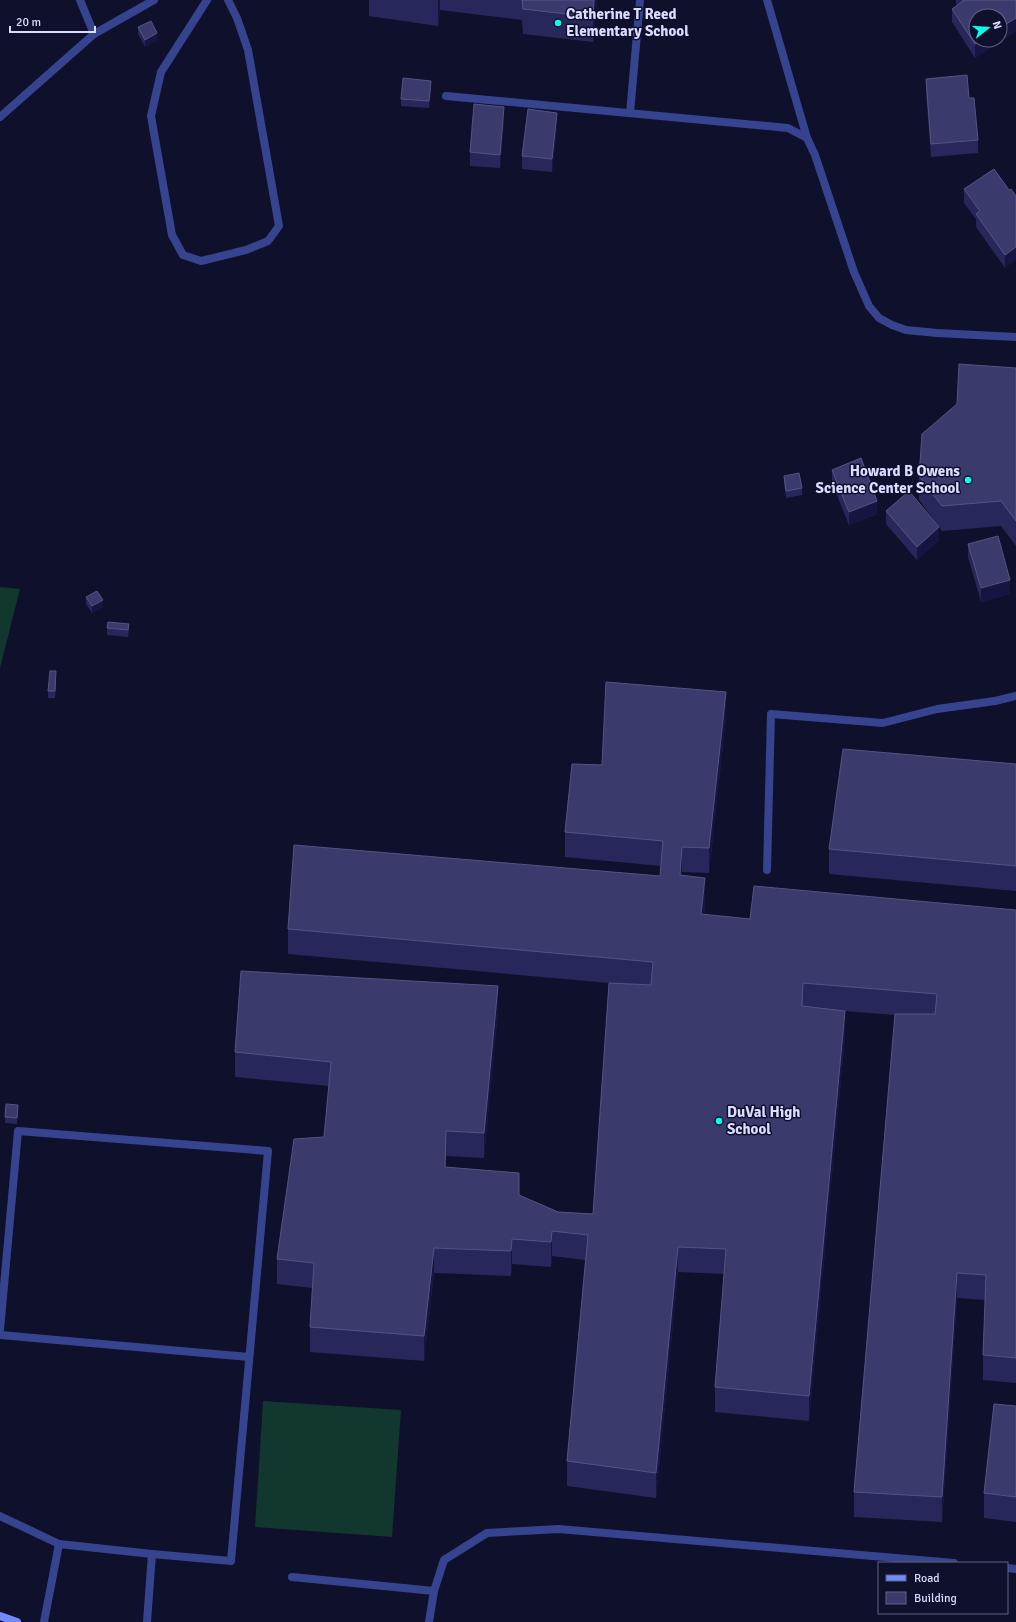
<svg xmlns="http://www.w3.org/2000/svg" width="1016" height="1622" font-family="Signika,sans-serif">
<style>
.grass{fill:#11372e}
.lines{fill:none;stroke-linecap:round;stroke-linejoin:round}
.lane{stroke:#36448f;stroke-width:8}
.street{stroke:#36448f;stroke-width:8}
.secondary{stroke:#7189ff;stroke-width:8}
.wall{fill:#27275b}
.shaded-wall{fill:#161541}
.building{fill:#3b3a6d;stroke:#545484}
.poi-dot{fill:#06ffe8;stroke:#0f102c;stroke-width:1.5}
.labels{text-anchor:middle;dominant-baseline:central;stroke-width:3;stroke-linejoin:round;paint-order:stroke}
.poi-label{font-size:15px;font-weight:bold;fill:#daddff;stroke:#0f102c;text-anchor:start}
</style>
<rect width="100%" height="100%" fill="#0f102c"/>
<g class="grass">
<path d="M 0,587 L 20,589 L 0,668 Z"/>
<path d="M 263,1401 L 401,1410 L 392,1537 L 255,1527 Z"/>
</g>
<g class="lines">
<g class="lane">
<path d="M 80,0 L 94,34 L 154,0"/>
<path d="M 207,0 L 161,72 L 151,116 L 172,235 L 183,255 L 201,261 L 246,250 L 268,241 L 279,226 L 248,50 L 237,18 L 228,0"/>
<path d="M 446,96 L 788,128 L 807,138"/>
<path d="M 630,113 L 640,0"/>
<path d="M 767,870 L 771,714 L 883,723 L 937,709 L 995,701 L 1016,696"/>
<path d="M 0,1330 L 18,1131 L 268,1151 L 231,1561 L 152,1554 L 59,1544 L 0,1516"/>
<path d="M 0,1335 L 249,1357"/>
<path d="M 1007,1568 L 1016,1569"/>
<path d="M 292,1577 L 434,1591"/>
<path d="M 44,1622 L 59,1544"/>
<path d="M 147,1622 L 152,1554"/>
<path d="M 429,1622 L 434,1591 L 444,1560 L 487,1533 L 559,1529 L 954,1563"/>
</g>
<g class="street">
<path d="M 767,0 L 807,138 L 815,155 L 854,272 L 869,306 L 879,318 L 892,325 L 906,330 L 937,333 L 1016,337"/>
<path d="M 0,117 L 94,34"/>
</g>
<path class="secondary" d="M 0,1616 L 17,1622"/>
</g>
<g class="wall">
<path d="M 369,0 L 597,0 L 593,42 L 523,34 L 522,20 L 440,10 L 438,26 L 369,16 Z"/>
<path d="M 956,0 L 1016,0 L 1016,31 L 975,58 L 952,22 L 952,9 L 957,5 L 956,3 Z"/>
<path d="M 138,27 L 157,40 L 145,47 L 138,34 Z"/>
<path d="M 926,79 L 969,98 L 978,140 L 978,153 L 931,157 L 926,92 Z"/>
<path d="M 431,87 L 429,108 L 401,106 L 401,99 Z"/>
<path d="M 504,120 L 500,168 L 470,166 L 470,152 Z"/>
<path d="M 557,126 L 552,172 L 522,169 L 522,156 Z"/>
<path d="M 964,189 L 1009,190 L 1005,268 L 976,227 L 976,219 L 964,203 Z"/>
<path d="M 1016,368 L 1016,546 L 1001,526 L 942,531 L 919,500 L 919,476 Z"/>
<path d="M 832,470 L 877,514 L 849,525 L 832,483 Z"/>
<path d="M 784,476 L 802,488 L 802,495 L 786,498 L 784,483 Z"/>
<path d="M 886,511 L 939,540 L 917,560 L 886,524 Z"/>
<path d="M 968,544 L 1010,594 L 981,602 L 968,557 Z"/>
<path d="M 86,597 L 103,607 L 92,613 L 86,604 Z"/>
<path d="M 107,628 L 129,630 L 128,637 L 107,635 Z"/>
<path d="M 56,678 L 55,698 L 48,698 L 48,691 Z"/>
<path d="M 726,717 L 709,873 L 682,872 L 682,875 L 705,903 L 704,915 L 750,919 L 1016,910 L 1016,1383 L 983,1380 L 983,1355 L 985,1300 L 957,1298 L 942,1522 L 854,1517 L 854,1492 L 895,1015 L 844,1011 L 845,1036 L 809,1421 L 715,1412 L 715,1387 L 724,1274 L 678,1272 L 656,1498 L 567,1486 L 567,1461 L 585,1260 L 552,1256 L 551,1267 L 512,1264 L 511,1276 L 434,1273 L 424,1361 L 310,1352 L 310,1327 L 312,1288 L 277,1284 L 277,1259 L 324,1137 L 329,1086 L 235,1077 L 235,1052 L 498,1011 L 484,1158 L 446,1156 L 446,1167 L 519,1195 L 558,1212 L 593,1214 L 609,983 L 288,954 L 288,929 L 660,876 L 661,866 L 565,857 L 565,832 L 602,765 Z"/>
<path d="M 1016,764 L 1016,891 L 829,874 L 829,849 Z"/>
<path d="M 18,1111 L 17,1124 L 5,1123 L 5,1117 Z"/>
<path d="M 1016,1406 L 1016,1522 L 984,1518 L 984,1493 Z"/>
</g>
<g class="shaded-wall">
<path d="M 438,0 L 440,0 L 440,10 L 438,26 Z"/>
<path d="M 594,0 L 597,0 L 593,42 L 593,17 Z"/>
<path d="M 1016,18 L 1016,31 L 975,58 L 975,44 L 981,40 L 1000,40 L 1000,28 Z"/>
<path d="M 157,33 L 157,40 L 145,47 L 145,40 Z"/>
<path d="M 431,81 L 431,87 L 429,108 L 429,101 Z"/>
<path d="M 504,107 L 504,120 L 500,168 L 500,155 Z"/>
<path d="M 557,113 L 557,126 L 552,172 L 552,159 Z"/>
<path d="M 1016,247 L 1016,260 L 1005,268 L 1005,255 Z"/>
<path d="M 877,501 L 877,514 L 849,525 L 849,512 Z"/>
<path d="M 939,527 L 939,540 L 917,560 L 917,547 Z"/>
<path d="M 1010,580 L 1010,594 L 981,602 L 981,588 Z"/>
<path d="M 103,600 L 103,607 L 92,613 L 92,606 Z"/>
<path d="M 726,692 L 726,717 L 709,873 L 709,848 Z"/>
<path d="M 682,847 L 682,872 L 680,900 L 680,875 Z"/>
<path d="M 705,878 L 705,903 L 701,939 L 701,914 Z"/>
<path d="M 498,986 L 498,1011 L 484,1158 L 484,1133 Z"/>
<path d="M 845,1011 L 845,1036 L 809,1421 L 809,1396 Z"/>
<path d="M 446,1131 L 446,1156 L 445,1192 L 445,1167 Z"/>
<path d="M 552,1231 L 552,1256 L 551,1267 L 551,1242 Z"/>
<path d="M 512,1239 L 512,1264 L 511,1276 L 511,1251 Z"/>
<path d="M 678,1247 L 678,1272 L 656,1498 L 656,1473 Z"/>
<path d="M 434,1248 L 434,1273 L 424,1361 L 424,1336 Z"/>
<path d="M 957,1273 L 957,1298 L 942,1522 L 942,1497 Z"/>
</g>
<g class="building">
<path d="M 522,0 L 594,0 L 593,17 L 523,9 Z"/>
<path d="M 963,0 L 1016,0 L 1016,18 L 1000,28 L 1000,16 L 976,16 L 976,40 L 981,40 L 975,44 L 952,9 L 963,1 Z"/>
<path d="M 151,21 L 157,33 L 145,40 L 138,27 Z"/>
<path d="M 967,75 L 969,98 L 974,98 L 978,140 L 931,144 L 926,79 Z"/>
<path d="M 403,78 L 431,81 L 429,101 L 401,99 Z"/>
<path d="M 474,104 L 504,107 L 500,155 L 470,152 Z"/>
<path d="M 528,109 L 557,113 L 552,159 L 522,156 Z"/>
<path d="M 994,169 L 1009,190 L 1011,189 L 1016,196 L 1016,247 L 1005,255 L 976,214 L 980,211 L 964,189 Z"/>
<path d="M 959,364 L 1016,368 L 1016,521 L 1001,501 L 942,506 L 919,476 L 922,434 L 957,404 Z"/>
<path d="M 861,458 L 877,501 L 849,512 L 832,470 Z"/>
<path d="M 799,473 L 802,488 L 786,491 L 784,476 Z"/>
<path d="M 909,491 L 939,527 L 917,547 L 886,511 Z"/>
<path d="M 998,536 L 1010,580 L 981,588 L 968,544 Z"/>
<path d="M 97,591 L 103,600 L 92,606 L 86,597 Z"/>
<path d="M 108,622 L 129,624 L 128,630 L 107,628 Z"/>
<path d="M 50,671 L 56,671 L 55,691 L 48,691 Z"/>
<path d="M 606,682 L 726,692 L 709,848 L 682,847 L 680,875 L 705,878 L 701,914 L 750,919 L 754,886 L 1016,910 L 1016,1358 L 983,1355 L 986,1275 L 957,1273 L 942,1497 L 854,1492 L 895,1014 L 935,1014 L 937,994 L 803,983 L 802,1006 L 845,1011 L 809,1396 L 715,1387 L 726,1249 L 678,1247 L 656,1473 L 567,1461 L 588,1235 L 552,1231 L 551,1242 L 512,1239 L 511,1251 L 434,1248 L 424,1336 L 310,1327 L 314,1263 L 277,1259 L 294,1139 L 324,1137 L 331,1062 L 235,1052 L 241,971 L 498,986 L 484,1133 L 446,1131 L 445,1167 L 519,1173 L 519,1195 L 558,1212 L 593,1214 L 609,983 L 651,985 L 653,962 L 288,929 L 294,845 L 660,876 L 663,841 L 565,832 L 572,764 L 602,765 Z"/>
<path d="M 843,749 L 1016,764 L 1016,866 L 829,849 Z"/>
<path d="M 6,1104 L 18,1105 L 17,1118 L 5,1117 Z"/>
<path d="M 994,1404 L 1016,1406 L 1016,1497 L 984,1493 Z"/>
</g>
<g class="poi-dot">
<circle cx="558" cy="23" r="4"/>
<circle cx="968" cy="480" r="4"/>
<circle cx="719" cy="1121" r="4"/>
</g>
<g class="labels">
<g class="poi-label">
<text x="566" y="14">Catherine T Reed<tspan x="566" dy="17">Elementary School</tspan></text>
<text x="960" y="471" text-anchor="end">Howard B Owens<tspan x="960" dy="17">Science Center School</tspan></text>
<text x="727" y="1112">DuVal High<tspan x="727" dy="17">School</tspan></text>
</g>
</g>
<rect x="878" y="1562" width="130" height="52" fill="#0f102c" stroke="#606280"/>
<rect x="886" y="1575" width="20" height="6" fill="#7189ff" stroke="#606280"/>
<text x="914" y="1582" font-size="12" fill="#daddff">Road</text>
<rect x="886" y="1592" width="20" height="12" fill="#3b3a6d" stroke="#606280"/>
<text x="914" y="1602" font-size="12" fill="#daddff">Building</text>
<g transform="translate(988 28) rotate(73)"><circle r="19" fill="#0f102c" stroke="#606280"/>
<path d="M0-3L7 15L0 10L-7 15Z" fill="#06ffe8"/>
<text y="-6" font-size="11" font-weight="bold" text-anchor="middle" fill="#daddff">N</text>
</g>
<path d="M10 26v6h85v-6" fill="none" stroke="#daddff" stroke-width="2"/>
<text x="16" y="26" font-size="12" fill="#daddff" stroke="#0f102c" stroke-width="3" paint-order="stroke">20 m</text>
</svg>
